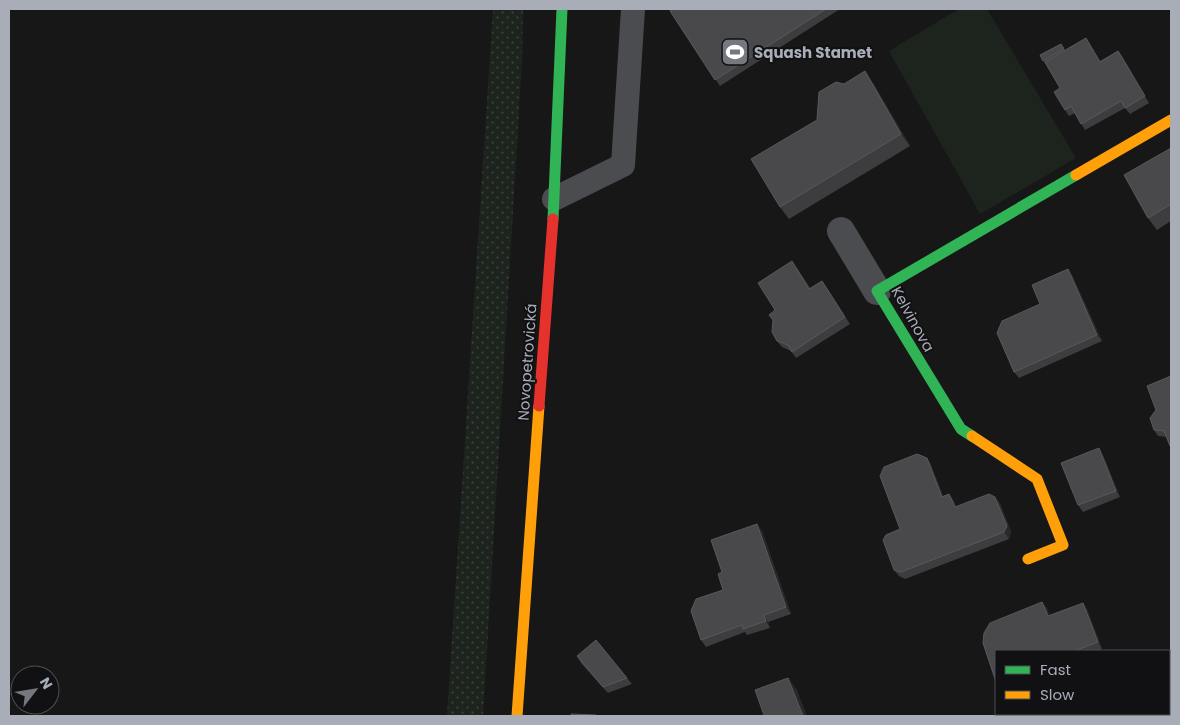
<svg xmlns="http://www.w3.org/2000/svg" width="1180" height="725" font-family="Poppins,sans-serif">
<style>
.grass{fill:url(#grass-dots)}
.garden{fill:#1d241e}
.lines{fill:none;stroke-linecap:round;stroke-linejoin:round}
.lane{stroke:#4b4c50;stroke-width:24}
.street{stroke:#4b4c50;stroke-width:28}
.fast{stroke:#30b455;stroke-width:11}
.slow{stroke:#ff9f0a;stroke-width:11}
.jam{stroke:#e5322d;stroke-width:11}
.wall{fill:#3d3d3f}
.shaded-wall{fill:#29292a}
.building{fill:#49494c;stroke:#58595d}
.labels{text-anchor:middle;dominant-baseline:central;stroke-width:4;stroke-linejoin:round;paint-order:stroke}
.poi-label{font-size:15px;font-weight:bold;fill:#a8adb8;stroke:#111113;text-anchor:start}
.street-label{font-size:15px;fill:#a8adb8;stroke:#111113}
</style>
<defs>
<pattern id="grass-dots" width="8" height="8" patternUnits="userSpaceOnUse" patternTransform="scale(1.25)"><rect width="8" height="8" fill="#1d241e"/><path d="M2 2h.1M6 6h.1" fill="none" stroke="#3b413d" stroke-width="1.8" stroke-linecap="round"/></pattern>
</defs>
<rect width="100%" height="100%" fill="#171717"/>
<path class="grass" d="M 493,9 L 523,9 L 522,60 L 483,716 L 447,716 Z"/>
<path class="garden" d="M 959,9 L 987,9 L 1076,158 L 980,214 L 889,51 Z"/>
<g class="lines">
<path class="lane" d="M 554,199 L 623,165 L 633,9"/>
<path class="street" d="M 841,231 L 877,291"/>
<g class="fast">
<path d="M 553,219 L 562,9"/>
<path d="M 972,436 L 961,429 L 877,291 L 1076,175"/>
</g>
<g class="slow">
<path d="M 1076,175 L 1171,120"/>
<path d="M 972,436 L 1037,479 L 1063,545 L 1028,559"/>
<path d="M 517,716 L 539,406"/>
</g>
<path class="jam" d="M 539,406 L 553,219"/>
</g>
<g class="wall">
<path d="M 673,9 L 840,9 L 720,86 L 670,11 Z"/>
<path d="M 1086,38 L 1100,61 L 1118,51 L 1149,103 L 1130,114 L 1125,108 L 1085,130 L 1075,113 L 1069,116 L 1065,110 L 1060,88 L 1040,55 L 1061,44 L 1065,50 Z"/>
<path d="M 873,83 L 910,146 L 789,219 L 780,207 L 817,120 L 844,84 Z"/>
<path d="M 1171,148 L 1171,221 L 1157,230 L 1148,218 Z"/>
<path d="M 797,268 L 810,288 L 826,287 L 850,324 L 796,358 L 791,351 L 782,347 L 777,341 L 775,310 Z"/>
<path d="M 1068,269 L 1072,275 L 1102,341 L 1019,378 L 1014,372 L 1040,304 Z"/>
<path d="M 1171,376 L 1171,448 L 1167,437 L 1158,436 L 1154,430 L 1156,410 Z"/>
<path d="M 1103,455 L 1120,497 L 1083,512 L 1078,505 Z"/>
<path d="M 927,458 L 931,465 L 943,496 L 949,494 L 954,501 L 956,507 L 1000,503 L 1011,532 L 1009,539 L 905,579 L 899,576 L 894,570 L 900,529 Z"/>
<path d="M 757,524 L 762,531 L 791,614 L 768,622 L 770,628 L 747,635 L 745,632 L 706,647 L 701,640 L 723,590 L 722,572 Z"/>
<path d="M 1042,602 L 1047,608 L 1049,615 L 1087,609 L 1102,649 L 1096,651 L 996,651 Z"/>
<path d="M 577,656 L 627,678 L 632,684 L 608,693 L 581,663 Z"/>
</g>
<g class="shaded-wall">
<path d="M 1118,51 L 1123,57 L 1149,103 L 1145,96 Z"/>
<path d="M 865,71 L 873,83 L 910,146 L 901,134 Z"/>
<path d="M 1068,269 L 1072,275 L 1102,341 L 1097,335 Z"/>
<path d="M 1099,448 L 1103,455 L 1120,497 L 1116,491 Z"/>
<path d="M 927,458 L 931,465 L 946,504 L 942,497 Z"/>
<path d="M 949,494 L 954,501 L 959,514 L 955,507 Z"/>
<path d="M 995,497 L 1000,503 L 1011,532 L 1009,539 L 1004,532 Z"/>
<path d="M 757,524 L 762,531 L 791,614 L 786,607 Z"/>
<path d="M 1042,602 L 1047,608 L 1052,622 L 1048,616 Z"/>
<path d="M 1083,603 L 1087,609 L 1102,649 L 1098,642 Z"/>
<path d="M 764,615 L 768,622 L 770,628 L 766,621 Z"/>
<path d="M 1169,675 L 1171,678 L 1171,688 L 1169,682 Z"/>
<path d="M 788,678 L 797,690 L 807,716 L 803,716 Z"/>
</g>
<g class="building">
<path d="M 673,9 L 826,9 L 715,80 L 670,11 Z"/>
<path d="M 1086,38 L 1100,62 L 1118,51 L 1145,96 L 1125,108 L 1121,101 L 1081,124 L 1071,106 L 1065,110 L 1054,92 L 1060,88 L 1045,62 Z"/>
<path d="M 1061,44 L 1064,49 L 1043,61 L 1040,55 Z"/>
<path d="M 865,71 L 901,134 L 780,207 L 751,159 L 817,120 L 819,92 L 836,82 L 844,84 Z"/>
<path d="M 1171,148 L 1171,204 L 1148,218 L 1124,175 Z"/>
<path d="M 792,261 L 809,289 L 822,281 L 845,317 L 792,352 L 788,345 L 777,341 L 772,332 L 773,320 L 769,315 L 775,310 L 758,283 Z"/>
<path d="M 1068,269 L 1097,335 L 1014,372 L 997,333 L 1002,321 L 1040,304 L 1032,285 Z"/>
<path d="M 1171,376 L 1171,445 L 1170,446 L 1164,431 L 1154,430 L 1150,418 L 1156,410 L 1147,386 Z"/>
<path d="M 1099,448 L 1116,491 L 1078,505 L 1061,463 Z"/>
<path d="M 917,454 L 927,458 L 942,497 L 949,494 L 955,507 L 989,494 L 995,497 L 1007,526 L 1004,532 L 901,572 L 894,570 L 883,540 L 886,535 L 900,529 L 880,476 L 884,467 Z"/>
<path d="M 757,524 L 786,607 L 764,615 L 766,621 L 743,629 L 742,625 L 701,640 L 691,611 L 696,599 L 723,590 L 718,574 L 722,572 L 711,540 Z"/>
<path d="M 1042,602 L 1048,616 L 1083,603 L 1098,642 L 1074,651 L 996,651 L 996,682 L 983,643 L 984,633 L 990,623 Z"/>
<path d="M 596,640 L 627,678 L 603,687 L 577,656 Z"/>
<path d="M 788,678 L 803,716 L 760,716 L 764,715 L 755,690 Z"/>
<path d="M 1169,682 L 1171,688 L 1171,716 L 1109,716 L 1108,714 L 1169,714 Z"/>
<path d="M 571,714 L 596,715 L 596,716 L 571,716 Z"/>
</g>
<defs>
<g id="stadium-square" transform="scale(1.4375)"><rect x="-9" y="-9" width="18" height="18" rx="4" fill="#757880" stroke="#111113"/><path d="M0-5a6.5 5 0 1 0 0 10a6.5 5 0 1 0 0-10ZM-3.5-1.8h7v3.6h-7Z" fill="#fff"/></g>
</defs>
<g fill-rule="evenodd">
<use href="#stadium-square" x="735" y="52"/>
</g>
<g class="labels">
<g class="poi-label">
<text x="754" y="52">Squash Stamet</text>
</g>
<g class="street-label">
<text transform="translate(913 319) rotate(61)">Kelvinova</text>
<text transform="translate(527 362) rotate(-86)">Novopetrovická</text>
</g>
</g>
<rect width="1180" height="725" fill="none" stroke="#a8adb8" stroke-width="20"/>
<rect x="995" y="650" width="175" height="65" fill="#111113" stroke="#4d4f55"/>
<rect x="1005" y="666" width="25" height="8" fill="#30b455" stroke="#4d4f55"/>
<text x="1040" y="675" font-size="15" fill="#a8adb8">Fast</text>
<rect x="1005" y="691" width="25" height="8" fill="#ff9f0a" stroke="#4d4f55"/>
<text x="1040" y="700" font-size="15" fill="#a8adb8">Slow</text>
<g transform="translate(35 690) rotate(59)"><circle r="24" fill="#111113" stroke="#4d4f55"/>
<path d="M0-4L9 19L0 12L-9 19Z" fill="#757880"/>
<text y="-8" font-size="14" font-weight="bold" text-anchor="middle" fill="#a8adb8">N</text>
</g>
</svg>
